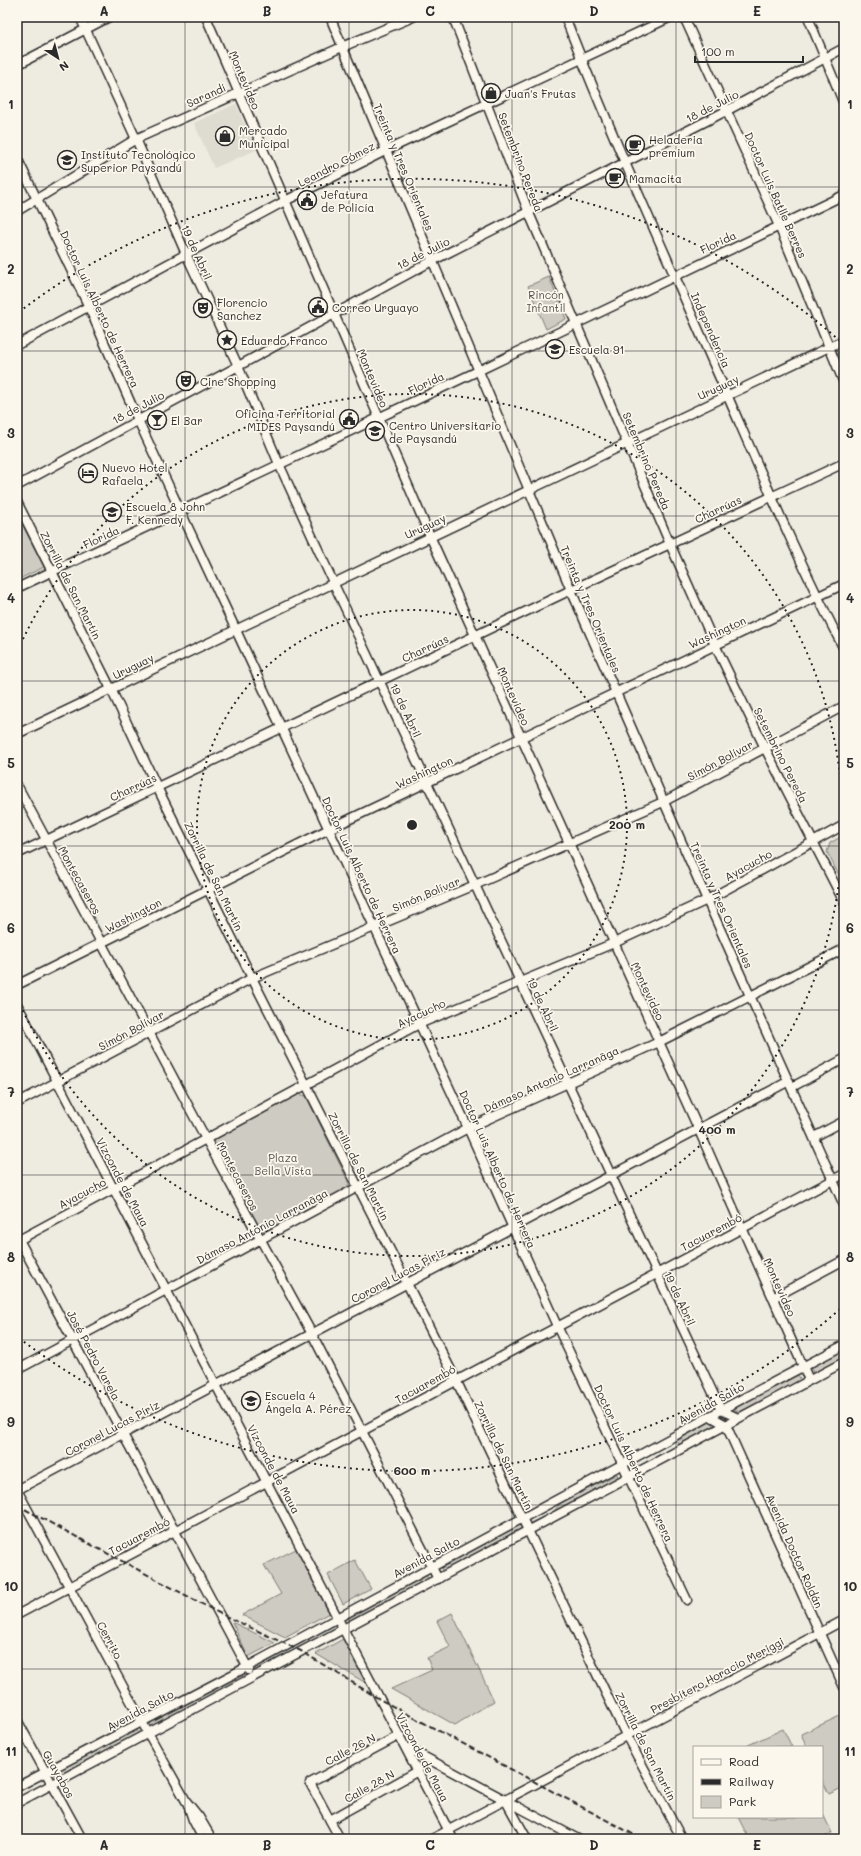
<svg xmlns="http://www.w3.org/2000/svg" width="861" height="1856" font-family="Mali,sans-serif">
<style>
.built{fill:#dedbd1}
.green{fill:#cecbc2;stroke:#7c7b76}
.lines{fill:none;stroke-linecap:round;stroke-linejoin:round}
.minor-casing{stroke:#2b2b2b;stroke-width:11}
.minor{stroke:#fbf7ec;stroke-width:8}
.rail{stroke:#2b2b2b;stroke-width:2;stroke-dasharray:6 3;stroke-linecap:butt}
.grid{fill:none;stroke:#2b2b2b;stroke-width:1;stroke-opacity:0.55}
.ring{fill:none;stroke:#2b2b2b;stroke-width:2;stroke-dasharray:2 4}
.labels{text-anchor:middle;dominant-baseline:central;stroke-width:3.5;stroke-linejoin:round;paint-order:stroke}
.street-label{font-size:11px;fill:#2b2b2b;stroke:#fbf7ec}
.poi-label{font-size:11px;fill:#2b2b2b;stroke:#fbf7ec;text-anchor:start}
.park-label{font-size:11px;fill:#545351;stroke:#fbf7ec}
.centre{fill:#2b2b2b;stroke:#fbf7ec;stroke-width:2}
.ring-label{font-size:12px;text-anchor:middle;font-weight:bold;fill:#2b2b2b;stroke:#fbf7ec;stroke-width:3.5;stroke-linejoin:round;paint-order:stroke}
.neatline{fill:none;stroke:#2b2b2b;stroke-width:1.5}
.grid-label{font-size:13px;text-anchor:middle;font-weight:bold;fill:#2b2b2b}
</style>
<rect width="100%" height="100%" fill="#eeebe0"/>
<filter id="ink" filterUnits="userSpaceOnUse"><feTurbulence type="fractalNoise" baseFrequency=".025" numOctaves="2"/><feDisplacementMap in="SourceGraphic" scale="8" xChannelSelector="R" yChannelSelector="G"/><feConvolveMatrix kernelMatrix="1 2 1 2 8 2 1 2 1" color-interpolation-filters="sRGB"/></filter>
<g filter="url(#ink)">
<path class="built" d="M 236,104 L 256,150 L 214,168 L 194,123 Z"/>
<g class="green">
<path d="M 549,277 L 566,319 L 546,329 L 528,286 Z"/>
<path d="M 17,514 L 44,567 L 17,580 Z"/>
<path d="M 844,835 L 844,885 L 827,852 L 830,843 Z"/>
<path d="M 299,1094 L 306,1096 L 349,1183 L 347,1188 L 265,1231 L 261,1230 L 214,1143 L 216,1139 Z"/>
<path d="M 844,1350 L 844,1357 L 813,1373 L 811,1367 Z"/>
<path d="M 798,1375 L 801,1380 L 741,1413 L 734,1409 Z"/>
<path d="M 712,1421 L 716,1425 L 680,1446 L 677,1441 Z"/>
<path d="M 617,1474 L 619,1479 L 530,1527 L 528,1524 L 553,1512 L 561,1503 Z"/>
<path d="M 520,1523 L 524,1530 L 443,1572 L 440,1566 Z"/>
<path d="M 296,1549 L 329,1613 L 285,1637 L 242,1615 L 281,1594 L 264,1565 Z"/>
<path d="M 355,1560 L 371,1589 L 343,1604 L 328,1575 Z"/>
<path d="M 426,1575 L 429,1580 L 350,1621 L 347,1617 Z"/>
<path d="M 452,1613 L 494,1701 L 455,1725 L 391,1689 L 432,1670 L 427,1658 L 450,1647 L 437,1621 Z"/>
<path d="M 232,1622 L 275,1643 L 248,1657 Z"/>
<path d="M 343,1639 L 366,1683 L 316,1654 Z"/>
<path d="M 241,1673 L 243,1678 L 152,1727 L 150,1723 Z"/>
<path d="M 842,1715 L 844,1720 L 844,1787 L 829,1794 L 822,1780 L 822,1747 L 807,1747 L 801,1734 Z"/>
<path d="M 137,1729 L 139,1734 L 56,1777 L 54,1772 Z"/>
<path d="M 783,1729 L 792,1747 L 744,1747 Z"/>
<path d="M 822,1812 L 832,1833 L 820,1839 L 749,1839 L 738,1817 L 822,1817 Z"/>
</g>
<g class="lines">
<g class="minor-casing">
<g id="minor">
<path d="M 80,17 L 136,139 L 186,254 L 238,366 L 279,464 L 333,582 L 721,1410 L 738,1418"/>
<path d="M 206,17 L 430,536 L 698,1128 L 809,1380"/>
<path d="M 330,17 L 571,590 L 707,900 L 844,1205"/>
<path d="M 453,17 L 529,213 L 670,544 L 715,645 L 765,748 L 844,902"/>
<path d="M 565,17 C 611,135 663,249 714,365 C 756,460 796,557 844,649"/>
<path d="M 684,17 L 779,226 L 844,383"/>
<path d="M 808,17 L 844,104"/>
<path d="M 17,65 L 109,17"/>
<path d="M 17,158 L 88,305 L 138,420 L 468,1128 L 557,1326 L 687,1600"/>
<path d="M 17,211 L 136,139 L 342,47 L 413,17"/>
<path d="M 17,345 L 285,201 L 385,151 L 671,17"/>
<path d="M 17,486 L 432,261 L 726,111 L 844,48"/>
<path d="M 17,502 L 111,689 L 157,787 L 252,978 L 456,1380 L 626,1735 L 682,1839"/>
<path d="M 17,588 L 478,371 L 844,195"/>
<path d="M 17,734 L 844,340"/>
<path d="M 17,785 L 206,1139 L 312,1334 L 438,1579"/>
<path d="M 17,854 L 571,590 L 844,463"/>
<path d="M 17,985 L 329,829 L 844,584"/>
<path d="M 17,1004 L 453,1839"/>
<path d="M 792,1087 L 844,1059"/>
<path d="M 17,1103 L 252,978 L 475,885 L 663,802 L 844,706"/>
<path d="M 814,1137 L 844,1121"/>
<path d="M 17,1236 L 249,1670"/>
<path d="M 17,1241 L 419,1024 L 614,943 L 707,900 L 844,825"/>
<path d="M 773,1298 L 844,1260"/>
<path d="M 17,1370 L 468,1128 L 659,1042 L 844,949"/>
<path d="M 710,1416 L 726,1425 L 844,1687"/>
<path d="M 17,1490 L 789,1081"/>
<path d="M 17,1490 L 148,1733 L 186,1801 L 199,1817 L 212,1839"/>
<path d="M 17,1615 L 844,1174"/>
<path d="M 17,1720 L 82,1839"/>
<path d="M 406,1747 L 578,1839"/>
<path d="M 17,1787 L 247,1667 L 671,1438 L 721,1410 L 844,1345"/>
<path d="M 506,1801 L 527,1839"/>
<path d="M 17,1803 C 292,1655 569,1510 844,1362"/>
<path d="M 188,1805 L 193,1820 L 203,1839"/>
<path d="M 330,1820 L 418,1771"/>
<path d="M 340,1839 L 310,1783 L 400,1735"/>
<path d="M 432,1839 L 844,1620"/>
</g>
</g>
<use href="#minor" class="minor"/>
<path class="rail" d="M 17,1505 L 219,1613 L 301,1651 L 381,1700 L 642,1839"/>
</g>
</g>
<path class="grid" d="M 185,17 L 185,1839M 349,17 L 349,1839M 512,17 L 512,1839M 676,17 L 676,1839M 17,187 L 844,187M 17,351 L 844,351M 17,516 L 844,516M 17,681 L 844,681M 17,846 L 844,846M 17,1010 L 844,1010M 17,1175 L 844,1175M 17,1340 L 844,1340M 17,1505 L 844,1505M 17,1669 L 844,1669"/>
<g class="ring">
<circle cx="412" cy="825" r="215"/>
<path d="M18 650A431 431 0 1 1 18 1000"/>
<path d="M840 1309A646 646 0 0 1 19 1338M19 312A646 646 0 0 1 840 341"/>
</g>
<defs>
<g id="shop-ring" transform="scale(1)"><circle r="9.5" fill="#fbf7ec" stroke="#2b2b2b" stroke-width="1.5"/><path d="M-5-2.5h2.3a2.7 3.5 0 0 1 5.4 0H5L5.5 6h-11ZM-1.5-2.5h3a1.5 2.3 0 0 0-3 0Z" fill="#2b2b2b"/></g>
<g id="cafe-ring" transform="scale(1)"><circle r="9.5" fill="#fbf7ec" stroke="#2b2b2b" stroke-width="1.5"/><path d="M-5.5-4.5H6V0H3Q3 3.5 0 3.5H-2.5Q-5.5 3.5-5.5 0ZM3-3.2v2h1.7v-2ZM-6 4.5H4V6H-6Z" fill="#2b2b2b"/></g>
<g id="school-ring" transform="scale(1)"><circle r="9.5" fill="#fbf7ec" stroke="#2b2b2b" stroke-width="1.5"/><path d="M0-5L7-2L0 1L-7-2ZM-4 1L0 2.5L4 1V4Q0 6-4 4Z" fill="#2b2b2b"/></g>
<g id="civic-ring" transform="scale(1)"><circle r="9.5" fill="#fbf7ec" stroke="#2b2b2b" stroke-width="1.5"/><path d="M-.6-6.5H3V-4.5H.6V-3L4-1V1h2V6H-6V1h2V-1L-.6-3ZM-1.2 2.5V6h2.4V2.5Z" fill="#2b2b2b"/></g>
<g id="theatre-ring" transform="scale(1)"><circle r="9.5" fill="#fbf7ec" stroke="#2b2b2b" stroke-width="1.5"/><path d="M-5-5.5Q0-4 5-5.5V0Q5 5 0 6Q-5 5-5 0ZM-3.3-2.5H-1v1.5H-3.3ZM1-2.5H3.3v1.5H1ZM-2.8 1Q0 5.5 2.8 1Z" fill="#2b2b2b"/></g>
<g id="sight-ring" transform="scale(1)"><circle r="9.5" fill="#fbf7ec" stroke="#2b2b2b" stroke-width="1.5"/><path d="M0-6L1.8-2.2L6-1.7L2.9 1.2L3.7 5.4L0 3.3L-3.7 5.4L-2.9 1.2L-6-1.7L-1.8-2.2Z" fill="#2b2b2b"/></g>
<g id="bar-ring" transform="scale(1)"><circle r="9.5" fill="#fbf7ec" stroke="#2b2b2b" stroke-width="1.5"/><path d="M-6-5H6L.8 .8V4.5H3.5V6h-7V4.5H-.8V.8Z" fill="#2b2b2b"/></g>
<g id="university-ring" transform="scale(1)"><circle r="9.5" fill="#fbf7ec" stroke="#2b2b2b" stroke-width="1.5"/><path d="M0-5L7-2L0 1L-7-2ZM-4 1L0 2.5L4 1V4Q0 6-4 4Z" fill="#2b2b2b"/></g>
<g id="hotel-ring" transform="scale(1)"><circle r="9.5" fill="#fbf7ec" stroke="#2b2b2b" stroke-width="1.5"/><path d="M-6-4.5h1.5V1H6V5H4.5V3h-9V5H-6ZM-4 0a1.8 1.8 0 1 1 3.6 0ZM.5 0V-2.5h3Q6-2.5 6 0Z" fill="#2b2b2b"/></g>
</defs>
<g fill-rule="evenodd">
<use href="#shop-ring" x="491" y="93"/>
<use href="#shop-ring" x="225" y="136"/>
<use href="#cafe-ring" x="635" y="145"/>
<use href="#school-ring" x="67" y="160"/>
<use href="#cafe-ring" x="615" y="178"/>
<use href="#civic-ring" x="307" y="200"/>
<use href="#civic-ring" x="318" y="307"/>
<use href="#theatre-ring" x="203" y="308"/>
<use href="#sight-ring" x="227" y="340"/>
<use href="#school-ring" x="555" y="349"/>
<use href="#theatre-ring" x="186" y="381"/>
<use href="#civic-ring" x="349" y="419"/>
<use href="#bar-ring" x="157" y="420"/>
<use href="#university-ring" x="375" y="431"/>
<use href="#hotel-ring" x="88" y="473"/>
<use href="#school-ring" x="112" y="512"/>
<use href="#school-ring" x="251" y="1401"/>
</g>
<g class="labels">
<g class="street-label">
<text transform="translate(245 80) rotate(67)">Montevideo</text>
<text transform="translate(206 95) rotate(-24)">Sarandí</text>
<text transform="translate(712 106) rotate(-27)">18 de Julio</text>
<text transform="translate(521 162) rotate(69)">Setembrino Pereda</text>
<text transform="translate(336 164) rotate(-27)">Leandro Gómez</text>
<text transform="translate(404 167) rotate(67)">Treinta y Tres Orientales</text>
<text transform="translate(776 195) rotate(66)">Doctor Luis Batlle Berres</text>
<text transform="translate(718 242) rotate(-25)">Florida</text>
<text transform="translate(197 252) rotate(66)">19 de Abril</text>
<text transform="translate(423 253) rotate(-27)">18 de Julio</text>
<text transform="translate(100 309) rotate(65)">Doctor Luis Alberto de Herrera</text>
<text transform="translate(711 330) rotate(66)">Independencia</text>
<text transform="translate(373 378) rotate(67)">Montevideo</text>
<text transform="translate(426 383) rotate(-25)">Florida</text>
<text transform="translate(718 387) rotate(-25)">Uruguay</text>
<text transform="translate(138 407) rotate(-28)">18 de Julio</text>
<text transform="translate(647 461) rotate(67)">Setembrino Pereda</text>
<text transform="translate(718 509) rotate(-25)">Charrúas</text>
<text transform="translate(425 526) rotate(-25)">Uruguay</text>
<text transform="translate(101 537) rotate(-25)">Florida</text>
<text transform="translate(71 585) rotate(63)">Zorrilla de San Martín</text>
<text transform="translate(591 609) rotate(67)">Treinta y Tres Orientales</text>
<text transform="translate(717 632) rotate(-25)">Washington</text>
<text transform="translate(425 648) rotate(-25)">Charrúas</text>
<text transform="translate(133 666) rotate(-26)">Uruguay</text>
<text transform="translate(514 696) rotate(66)">Montevideo</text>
<text transform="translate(406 710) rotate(65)">19 de Abril</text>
<text transform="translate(781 755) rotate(63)">Setembrino Pereda</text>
<text transform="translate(720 760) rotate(-28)">Simón Bolívar</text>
<text transform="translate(424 772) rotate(-25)">Washington</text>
<text transform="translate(133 787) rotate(-25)">Charrúas</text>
<text transform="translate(748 865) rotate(-29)">Ayacucho</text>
<text transform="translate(362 875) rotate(65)">Doctor Luis Alberto de Herrera</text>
<text transform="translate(214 876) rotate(64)">Zorrilla de San Martín</text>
<text transform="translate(80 880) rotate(61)">Montecaseros</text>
<text transform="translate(426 894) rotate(-23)">Simón Bolívar</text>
<text transform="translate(722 905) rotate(66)">Treinta y Tres Orientales</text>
<text transform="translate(133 915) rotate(-27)">Washington</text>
<text transform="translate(648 991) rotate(65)">Montevideo</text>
<text transform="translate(543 1004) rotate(65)">19 de Abril</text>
<text transform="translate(421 1013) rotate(-25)">Ayacucho</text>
<text transform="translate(131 1030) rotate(-28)">Simón Bolívar</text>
<text transform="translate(551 1079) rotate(-24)">Dámaso Antonio Larranãga</text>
<text transform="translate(359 1166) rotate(63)">Zorrilla de San Martín</text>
<text transform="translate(498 1169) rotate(66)">Doctor Luis Alberto de Herrera</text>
<text transform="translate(238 1176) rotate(62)">Montecaseros</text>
<text transform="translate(123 1182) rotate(62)">Vizconde de Maua</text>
<text transform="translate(82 1193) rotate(-28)">Ayacucho</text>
<text transform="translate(262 1226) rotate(-28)">Dámaso Antonio Larranãga</text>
<text transform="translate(711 1232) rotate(-28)">Tacuarembó</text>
<text transform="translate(398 1275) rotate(-28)">Coronel Lucas Píriz</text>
<text transform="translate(780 1287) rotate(66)">Montevideo</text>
<text transform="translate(680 1298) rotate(65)">19 de Abril</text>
<text transform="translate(94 1355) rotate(62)">José Pedro Varela</text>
<text transform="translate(425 1384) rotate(-29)">Tacuarembó</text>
<text transform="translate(711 1403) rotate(-29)">Avenida Salto</text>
<text transform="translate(112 1428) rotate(-28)">Coronel Lucas Píriz</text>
<text transform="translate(504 1455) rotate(64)">Zorrilla de San Martín</text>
<text transform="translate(634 1463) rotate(65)">Doctor Luis Alberto de Herrera</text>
<text transform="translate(274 1469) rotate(62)">Vizconde de Maua</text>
<text transform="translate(139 1536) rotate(-28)">Tacuarembó</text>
<text transform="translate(795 1551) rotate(66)">Avenida Doctor Roldán</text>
<text transform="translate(426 1557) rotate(-28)">Avenida Salto</text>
<text transform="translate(110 1640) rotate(62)">Cerrito</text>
<text transform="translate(717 1675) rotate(-28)">Presbítero Horacio Meriggi</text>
<text transform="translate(140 1710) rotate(-28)">Avenida Salto</text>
<text transform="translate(646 1746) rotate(63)">Zorrilla de San Martín</text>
<text transform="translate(350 1749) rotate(-28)">Calle 26 N</text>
<text transform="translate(423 1757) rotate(62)">Vizconde de Maua</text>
<text transform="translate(59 1774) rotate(61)">Guayabos</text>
<text transform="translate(369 1786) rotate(-29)">Calle 28 N</text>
</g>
<g class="poi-label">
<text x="505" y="93">Juan's Frutas</text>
<text x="239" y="130">Mercado<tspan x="239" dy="13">Municipal</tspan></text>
<text x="649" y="139">Heladeria<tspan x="649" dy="13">premium</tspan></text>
<text x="81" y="154">Instituto Tecnológico<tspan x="81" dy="13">Superior Paysandú</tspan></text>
<text x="629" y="178">Mamacita</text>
<text x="321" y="194">Jefatura<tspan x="321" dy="13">de Policía</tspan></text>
<text x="217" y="302">Florencio<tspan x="217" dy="13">Sanchez</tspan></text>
<text x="332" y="307">Correo Urguayo</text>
<text x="241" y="340">Eduardo Franco</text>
<text x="569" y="349">Escuela 91</text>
<text x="200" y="381">Cine Shopping</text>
<text x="335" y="413" text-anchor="end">Oficina Territorial<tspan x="335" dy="13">MIDES Paysandú</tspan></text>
<text x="171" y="420">El Bar</text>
<text x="389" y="425">Centro Universitario<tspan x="389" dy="13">de Paysandú</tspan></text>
<text x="102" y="467">Nuevo Hotel<tspan x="102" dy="13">Rafaela</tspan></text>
<text x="126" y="506">Escuela 8 John<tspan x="126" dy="13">F. Kennedy</tspan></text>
<text x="265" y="1395">Escuela 4<tspan x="265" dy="13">Ángela A. Pérez</tspan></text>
</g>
<g class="park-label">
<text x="546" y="294">Rincón<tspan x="546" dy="13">Infantil</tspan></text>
<text x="283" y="1157">Plaza<tspan x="283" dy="13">Bella Vista</tspan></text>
</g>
</g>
<circle cx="412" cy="825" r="6" class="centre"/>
<g class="ring-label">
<text x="627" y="829">200 m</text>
<text x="717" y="1134">400 m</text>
<text x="412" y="1475">600 m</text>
</g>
<rect width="861" height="1856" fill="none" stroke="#fbf7ec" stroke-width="44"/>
<rect x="693" y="1746" width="130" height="72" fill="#fbf7ec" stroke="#a8a59f"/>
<rect x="701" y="1759" width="20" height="6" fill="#fbf7ec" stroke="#a8a59f"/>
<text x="729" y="1766" font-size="12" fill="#2b2b2b">Road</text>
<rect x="701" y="1779" width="20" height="6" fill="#2b2b2b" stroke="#a8a59f"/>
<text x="729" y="1786" font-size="12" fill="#2b2b2b">Railway</text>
<rect x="701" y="1796" width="20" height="12" fill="#cecbc2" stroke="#a8a59f"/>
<text x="729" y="1806" font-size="12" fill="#2b2b2b">Park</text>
<g transform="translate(58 58) rotate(144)" stroke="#fbf7ec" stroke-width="3" paint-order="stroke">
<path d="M0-3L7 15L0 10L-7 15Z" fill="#2b2b2b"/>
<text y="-6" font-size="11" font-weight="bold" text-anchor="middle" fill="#2b2b2b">N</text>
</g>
<path d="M695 56v6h108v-6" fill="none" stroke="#2b2b2b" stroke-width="2"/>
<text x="701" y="56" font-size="12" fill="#2b2b2b" stroke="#fbf7ec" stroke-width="3" paint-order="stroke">100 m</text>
<rect x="22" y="22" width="817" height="1812" class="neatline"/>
<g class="grid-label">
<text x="104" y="16">A</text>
<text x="267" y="16">B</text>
<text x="430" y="16">C</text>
<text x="594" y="16">D</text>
<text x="757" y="16">E</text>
<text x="11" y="109">1</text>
<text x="850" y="109">1</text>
<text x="11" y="274">2</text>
<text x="850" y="274">2</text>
<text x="11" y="438">3</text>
<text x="850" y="438">3</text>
<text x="11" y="603">4</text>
<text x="850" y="603">4</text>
<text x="11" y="768">5</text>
<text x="850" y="768">5</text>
<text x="11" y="933">6</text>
<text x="850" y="933">6</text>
<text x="11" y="1097">7</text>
<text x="850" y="1097">7</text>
<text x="11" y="1262">8</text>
<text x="850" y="1262">8</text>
<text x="11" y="1427">9</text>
<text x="850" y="1427">9</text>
<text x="11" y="1591">10</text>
<text x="850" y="1591">10</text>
<text x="11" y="1756">11</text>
<text x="850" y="1756">11</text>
<text x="104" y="1850">A</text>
<text x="267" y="1850">B</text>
<text x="430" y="1850">C</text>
<text x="594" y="1850">D</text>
<text x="757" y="1850">E</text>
</g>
</svg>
